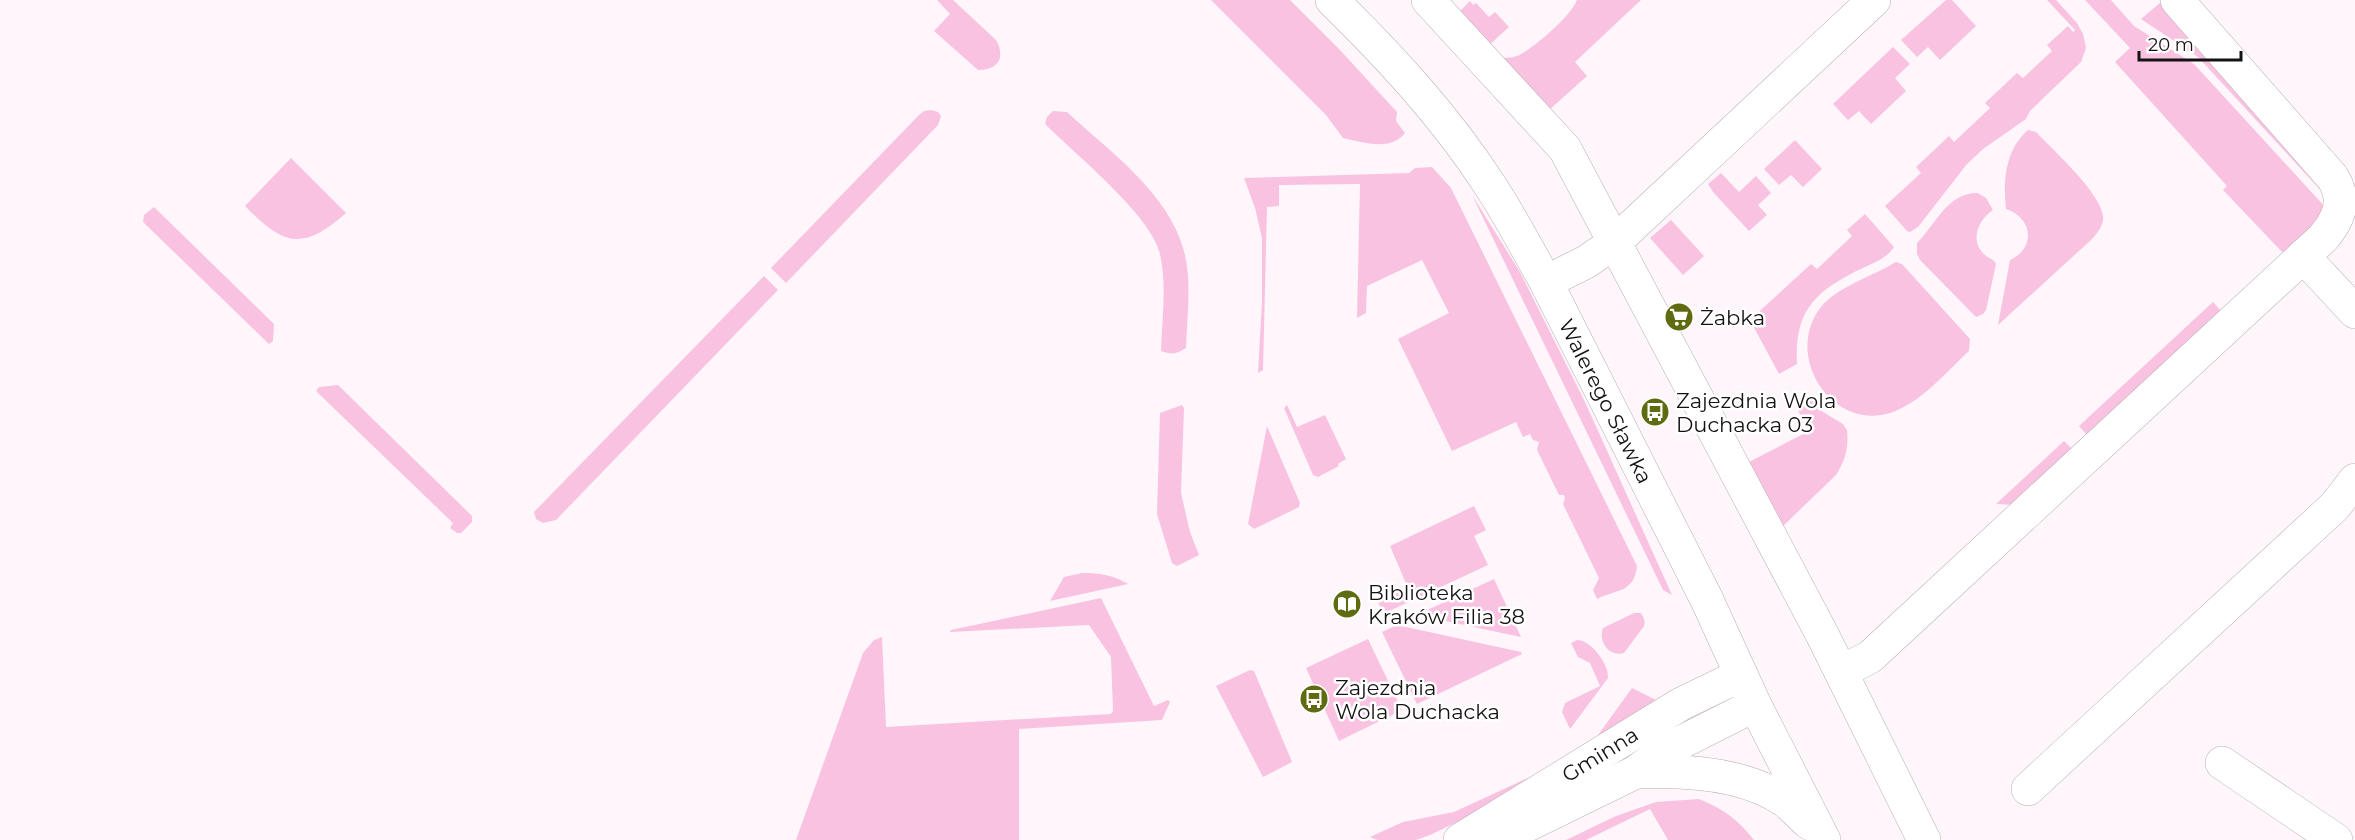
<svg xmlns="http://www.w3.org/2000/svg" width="2355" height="840" font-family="Montserrat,sans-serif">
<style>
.green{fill:#fac2e1}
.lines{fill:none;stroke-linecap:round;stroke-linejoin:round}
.minor-casing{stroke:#b9afb4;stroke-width:34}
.minor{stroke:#fff;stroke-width:33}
.labels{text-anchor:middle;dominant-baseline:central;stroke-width:5;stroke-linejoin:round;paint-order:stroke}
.poi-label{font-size:21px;fill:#151213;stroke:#fff;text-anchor:start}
.street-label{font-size:21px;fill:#151213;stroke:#fff}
</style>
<rect width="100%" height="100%" fill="#fef6fa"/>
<g class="green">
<path d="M 937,0 L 953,0 L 996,40 C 1006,58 998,70 978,70 L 934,31 L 950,14 Z"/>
<path d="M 1211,0 L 1290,0 L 1340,50 L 1397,112 L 1396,121 L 1405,133 C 1390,152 1363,142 1343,138 L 1326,115 Z"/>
<path d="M 1577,0 L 1641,0 L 1575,62 L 1587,76 L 1548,111 L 1498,58 C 1505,58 1511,58 1517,56 C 1533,49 1571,16 1577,0 Z"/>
<path d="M 1946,0 L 1952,0 L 1976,26 L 1940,60 L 1928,47 L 1917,57 L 1901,40 Z"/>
<path d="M 2047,0 L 2056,0 L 2077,23 L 2083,34 L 2086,48 L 2081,62 L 2030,111 L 2026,119 L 1983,149 L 1967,164 L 1918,227 L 1910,232 L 1907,231 L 1885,206 L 1921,173 L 1916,167 L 1949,136 L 1954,142 L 1990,108 L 1985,103 L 2017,73 L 2023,78 L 2052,51 L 2047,45 L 2068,26 L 2073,32 L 2075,30 Z"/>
<path d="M 2085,0 L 2111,0 L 2134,26 L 2194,64 L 2326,208 C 2320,222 2296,248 2282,252 L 2223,190 L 2227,186 L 2115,62 L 2130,48 Z"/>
<path d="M 1470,1 L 1473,5 L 1476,3 L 1489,17 L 1495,12 L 1509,27 L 1487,47 L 1457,14 Z"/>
<path d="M 2161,2 L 2320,184 L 2326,196 L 2198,57 L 2141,19 Z"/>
<path d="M 1893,47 L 1910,64 L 1895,78 L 1906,91 L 1871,124 L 1859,111 L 1848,120 L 1833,104 Z"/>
<path d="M 931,110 L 938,112 L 941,116 L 938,125 L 786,283 L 771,268 L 919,115 L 924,111 Z"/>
<path d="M 1053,111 L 1067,112 C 1110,152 1168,192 1184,251 C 1192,281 1187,317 1186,348 C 1177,354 1172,355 1161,351 C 1162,319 1167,285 1160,254 C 1152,216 1074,153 1045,124 L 1047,117 Z"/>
<path d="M 2028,130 L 2036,132 C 2052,149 2101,193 2103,216 C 2104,226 2097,233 2091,240 L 1998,325 L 2010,260 C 2036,248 2033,218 2006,209 C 2003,181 2005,150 2028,130 Z"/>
<path d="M 1795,140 L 1822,169 L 1803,187 L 1791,175 L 1779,185 L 1764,169 Z"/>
<path d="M 291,158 L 346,213 C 302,252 283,245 245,206 Z"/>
<path d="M 1432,167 L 1451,188 L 1637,566 C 1634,593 1617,589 1597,599 L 1593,590 L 1599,578 L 1563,504 L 1565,498 L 1564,495 L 1559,495 L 1537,450 L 1539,442 L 1533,440 L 1530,434 L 1523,437 L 1516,422 L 1452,451 L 1398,339 L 1449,313 L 1422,260 L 1367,286 L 1366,313 L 1357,318 L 1360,184 L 1279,185 L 1279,206 L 1267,207 L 1263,370 L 1258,373 L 1262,302 L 1262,238 L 1255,208 L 1244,178 L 1409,173 L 1415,168 Z"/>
<path d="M 1721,173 L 1739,192 L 1756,176 L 1771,193 L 1758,205 L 1767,215 L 1749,231 L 1713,192 L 1708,184 Z"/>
<path d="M 1978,193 L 1986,198 L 1993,210 C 1978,220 1969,241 1985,255 C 1989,259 1993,258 1996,264 L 1986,310 L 1983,314 L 1976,317 L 1920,260 L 1917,254 L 1917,243 C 1936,224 1948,192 1978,193 Z"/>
<path d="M 1472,195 L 1520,272 L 1585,402 L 1672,595 L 1663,590 Z"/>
<path d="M 154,207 L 274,324 L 273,341 L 269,344 L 143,222 L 144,215 Z"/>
<path d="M 1865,214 L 1894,247 C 1887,258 1874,263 1863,268 C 1816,290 1794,310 1797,364 L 1779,374 L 1750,320 L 1811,264 L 1817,269 L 1852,236 L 1847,230 Z"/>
<path d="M 1671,220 L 1704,256 L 1683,275 L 1650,238 Z"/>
<path d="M 1896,262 L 1902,264 L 1970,339 L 1969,351 C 1946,372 1921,403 1890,413 C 1831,431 1783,355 1821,307 C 1837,287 1873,276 1896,262 Z"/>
<path d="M 764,276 L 778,290 L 556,520 L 543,523 L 536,519 L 534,512 Z"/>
<path d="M 2213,302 L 2222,312 L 2088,436 L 2079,426 Z"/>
<path d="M 338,385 L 472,516 L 472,522 L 461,533 L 457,533 L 450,528 L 453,523 L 316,391 L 319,387 Z"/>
<path d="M 1797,395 L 1800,400 L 1810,397 L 1823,412 L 1843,424 L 1847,430 C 1849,447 1845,461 1836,475 L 1781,528 L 1747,463 L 1809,431 L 1792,399 Z"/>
<path d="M 1182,405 L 1184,408 L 1181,493 L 1190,532 L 1199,555 L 1177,566 L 1172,563 L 1157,514 L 1160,413 Z"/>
<path d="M 1287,405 L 1297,427 L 1325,415 L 1346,459 L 1338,464 L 1339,466 L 1318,477 L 1313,475 L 1284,408 Z"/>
<path d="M 1267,426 L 1300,503 L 1299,507 L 1254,529 L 1248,524 Z"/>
<path d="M 2064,441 L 2073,450 L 2014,505 L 1996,504 Z"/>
<path d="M 1474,506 L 1486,530 L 1474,536 L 1488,565 L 1383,614 L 1378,602 L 1408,588 L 1390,546 Z"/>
<path d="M 1082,573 C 1100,573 1113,575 1128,584 L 1050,601 L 1064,577 Z"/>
<path d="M 1494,579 L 1521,637 L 1422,616 L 1423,612 Z"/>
<path d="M 1101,598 L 1154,706 L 1168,700 L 1170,702 L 1162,720 L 1019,729 L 1019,840 L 796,840 L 863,653 L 874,640 L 882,637 L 886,727 L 1111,714 L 1113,711 L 1111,657 L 1089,625 L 950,632 L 951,630 Z"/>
<path d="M 1634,613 L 1641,613 C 1643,618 1646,619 1644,626 L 1624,653 C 1609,657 1598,642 1603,628 Z"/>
<path d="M 1397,625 L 1521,652 L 1522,654 L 1417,704 L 1382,632 Z"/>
<path d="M 1368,639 L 1402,710 L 1339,741 L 1306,668 Z"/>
<path d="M 1577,640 C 1591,640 1609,664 1608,678 L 1570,729 L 1562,712 L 1565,703 L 1600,686 L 1590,663 L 1578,657 L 1571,643 Z"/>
<path d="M 1250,670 L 1254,671 L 1292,762 L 1263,777 L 1216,686 Z"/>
<path d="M 1632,688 L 1656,700 L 1588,749 Z"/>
<path d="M 1582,753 L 1478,812 L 1430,835 L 1416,840 L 1377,840 L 1370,837 L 1403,822 L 1454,812 Z"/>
<path d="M 1699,799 C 1725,810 1736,818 1754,840 L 1668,840 L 1650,809 L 1586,840 L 1566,840 L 1616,816 L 1656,802 Z"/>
</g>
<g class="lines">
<g class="minor-casing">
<g id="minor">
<path id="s1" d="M 1332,0 C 1389,56 1445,116 1489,184 C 1510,215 1527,249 1546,282 L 1707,600 L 1755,705 L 1824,840"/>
<path d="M 1428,0 L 1565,149 L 1823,636 L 1924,840"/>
<path d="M 2303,256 L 2355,312"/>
<path d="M 1546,282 L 1586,262 L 1615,242 L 1874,0"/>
<path d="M 1841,672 L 1870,657 L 2323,238 C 2339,219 2347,201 2333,178 L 2177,0"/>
<path d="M 2222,763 L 2336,840"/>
<path d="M 1636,772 C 1683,770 1745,773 1785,801 C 1793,807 1801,816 1809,823"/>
<path d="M 2028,789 L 2335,506 L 2355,480"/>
<path id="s2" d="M 1460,840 L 1681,704 L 1741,675"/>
<path d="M 1497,840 L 1636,772 L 1664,751 L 1755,705"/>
</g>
</g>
<use href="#minor" class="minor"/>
</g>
<defs>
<g id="supermarket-disc" transform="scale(1.5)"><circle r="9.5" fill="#606b11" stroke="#fff"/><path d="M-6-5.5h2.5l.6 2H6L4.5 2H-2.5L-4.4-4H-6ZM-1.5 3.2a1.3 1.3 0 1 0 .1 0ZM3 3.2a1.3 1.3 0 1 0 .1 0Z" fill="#fff"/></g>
<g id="bus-disc" transform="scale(1.5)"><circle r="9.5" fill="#606b11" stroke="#fff"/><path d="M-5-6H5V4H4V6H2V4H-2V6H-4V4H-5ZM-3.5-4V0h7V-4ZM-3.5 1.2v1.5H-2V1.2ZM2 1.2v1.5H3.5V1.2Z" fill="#fff"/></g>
<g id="library-disc" transform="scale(1.5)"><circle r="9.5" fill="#606b11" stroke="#fff"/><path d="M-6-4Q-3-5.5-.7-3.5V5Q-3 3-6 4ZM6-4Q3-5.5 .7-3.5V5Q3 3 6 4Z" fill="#fff"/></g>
</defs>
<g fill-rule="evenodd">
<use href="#supermarket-disc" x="1679" y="317"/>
<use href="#bus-disc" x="1655" y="412"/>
<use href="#library-disc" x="1347" y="604"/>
<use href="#bus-disc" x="1314" y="699"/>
</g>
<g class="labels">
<g class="poi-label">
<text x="1700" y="317">Żabka</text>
<text x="1676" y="400">Zajezdnia Wola<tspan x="1676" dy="24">Duchacka 03</tspan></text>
<text x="1368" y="592">Biblioteka<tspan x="1368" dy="24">Kraków Filia 38</tspan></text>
<text x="1335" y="687">Zajezdnia<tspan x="1335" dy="24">Wola Duchacka</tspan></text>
</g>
<g class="street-label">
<text stroke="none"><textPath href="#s1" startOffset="489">Walerego Sławka</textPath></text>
<text stroke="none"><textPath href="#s2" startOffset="164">Gminna</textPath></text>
</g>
</g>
<path d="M2139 51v9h102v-9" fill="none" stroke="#151213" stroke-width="3"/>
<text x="2148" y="51" font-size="18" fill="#151213" stroke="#ffffff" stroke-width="4.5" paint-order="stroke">20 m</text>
</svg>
